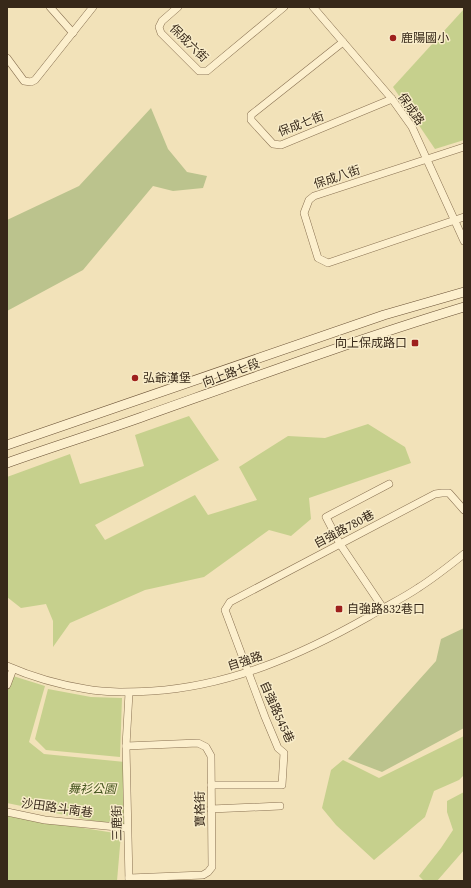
<svg xmlns="http://www.w3.org/2000/svg" width="471" height="888" font-family="'Source Serif 4','Noto Sans TC',serif">
<style>
.green{fill:#c6d08d}
.cemetery{fill:#bbc38d}
.lines{fill:none;stroke-linecap:round;stroke-linejoin:round}
.minor-casing{stroke:#897152;stroke-width:8}
.secondary-casing{stroke:#6b5236;stroke-width:10}
.minor{stroke:#fcefcd;stroke-width:7}
.secondary{stroke:#fcefcd;stroke-width:9}
.poi-dot{fill:#9e201d;stroke:#f8ecc9;stroke-width:1.5}
.labels{text-anchor:middle;dominant-baseline:central;stroke-width:3;stroke-linejoin:round;paint-order:stroke}
.poi-label{font-size:12px;fill:#372819;stroke:#f8ecc9;text-anchor:start}
.street-label{font-size:12px;fill:#372819;stroke:#f8ecc9}
.park-label{font-size:12px;font-style:italic;fill:#45551e;stroke:#f8ecc9}
</style>
<rect width="100%" height="100%" fill="#f2e2b9"/>
<g class="green">
<path d="M 464,9 L 464,140 L 435,149 L 393,87 Z"/>
<path d="M 189,416 L 219,460 L 95,525 L 105,540 L 195,495 L 208,515 L 257,500 L 239,467 L 288,436 L 325,438 L 368,424 L 405,447 L 411,463 L 309,498 L 311,519 L 291,536 L 269,530 L 204,577 L 145,590 L 70,623 L 53,647 L 53,621 L 46,604 L 21,608 L 7,597 L 7,477 L 70,454 L 80,484 L 144,466 L 135,435 Z"/>
<path d="M 13,676 L 45,686 L 29,742 L 44,754 L 125,762 L 127,828 L 7,803 L 7,691 Z"/>
<path d="M 48,689 L 91,697 L 122,698 L 120,757 L 46,750 L 35,739 Z"/>
<path d="M 464,736 L 464,775 L 459,780 L 434,791 L 425,817 L 374,860 L 336,825 L 322,808 L 331,770 L 343,760 L 379,778 Z"/>
<path d="M 464,792 L 464,850 L 437,881 L 424,881 L 419,876 L 441,848 L 453,830 L 447,812 L 447,801 Z"/>
<path d="M 8,816 L 121,834 L 117,881 L 7,881 Z"/>
</g>
<g class="cemetery">
<path d="M 151,108 L 168,149 L 187,172 L 207,176 L 203,188 L 173,191 L 153,186 L 83,270 L 7,311 L 7,220 L 79,186 Z"/>
<path d="M 464,628 L 464,728 L 382,772 L 348,759 L 436,661 L 441,639 Z"/>
</g>
<g class="lines">
<g class="minor-casing">
<g id="minor">
<path d="M 50,7 L 73,33"/>
<path d="M 178,7 L 162,21 L 159,27 L 161,33 L 199,71 L 207,71 L 284,7"/>
<path d="M 313,7 L 392,99 L 412,127 L 464,241"/>
<path d="M 343,42 L 251,115 L 251,120 L 273,144 L 281,145 L 392,99"/>
<path d="M 7,58 L 24,81 L 31,82 L 35,80 L 93,7"/>
<path d="M 464,147 L 314,196 L 309,200 L 304,213 L 318,258 L 328,263 L 464,217"/>
<path d="M 383,608 L 340,544 L 326,517 L 389,484"/>
<path d="M 7,666 C 30,676 61,685 86,689 C 108,693 130,692 152,691 C 230,686 301,655 368,617 C 384,607 402,599 418,588 C 434,578 449,566 464,554"/>
<path d="M 7,685 L 13,669"/>
<path d="M 129,693 L 126,746 L 129,881"/>
<path d="M 126,746 L 198,743 L 206,747 L 211,756 L 212,867 L 208,872 L 203,875 L 129,878"/>
<path d="M 211,785 L 282,785 L 284,753 L 278,748 L 265,717 L 225,610 L 230,602 L 435,494 L 442,493 L 449,493 L 464,510"/>
<path d="M 211,809 L 280,806"/>
<path d="M 7,812 L 45,820 L 127,828"/>
</g>
</g>
<g class="secondary-casing">
<g id="secondary">
<path d="M 7,445 L 384,315 L 464,292"/>
<path d="M 7,463 C 52,447 97,433 142,417 C 249,379 355,340 464,307"/>
</g>
</g>
<use href="#minor" class="minor"/>
<use href="#secondary" class="secondary"/>
</g>
<g class="poi-dot">
<circle cx="393" cy="38" r="4"/>
<rect x="411" y="339" width="8" height="8" rx="2"/>
<circle cx="135" cy="378" r="4"/>
<rect x="335" y="605" width="8" height="8" rx="2"/>
</g>
<g class="labels">
<g class="poi-label">
<text x="401" y="38">鹿陽國小</text>
<text x="407" y="343" text-anchor="end">向上保成路口</text>
<text x="143" y="378">弘爺漢堡</text>
<text x="347" y="609">自強路832巷口</text>
</g>
<g class="street-label">
<text transform="translate(189 43) rotate(44)">保成六街</text>
<text transform="translate(411 109) rotate(55)">保成路</text>
<text transform="translate(301 124) rotate(-21)">保成七街</text>
<text transform="translate(337 177) rotate(-19)">保成八街</text>
<text transform="translate(231 373) rotate(-20)">向上路七段</text>
<text transform="translate(344 529) rotate(-28)">自強路780巷</text>
<text transform="translate(245 661) rotate(-18)">自強路</text>
<text transform="translate(277 712) rotate(66)">自強路545巷</text>
<text transform="translate(57 808) rotate(8)">沙田路斗南巷</text>
<text transform="translate(200 809) rotate(-91)">寶格街</text>
<text transform="translate(117 823) rotate(-91)">三鹿街</text>
</g>
<g class="park-label">
<text x="92" y="789">舞衫公園</text>
</g>
</g>
<rect width="471" height="888" fill="none" stroke="#372819" stroke-width="16"/>
</svg>
